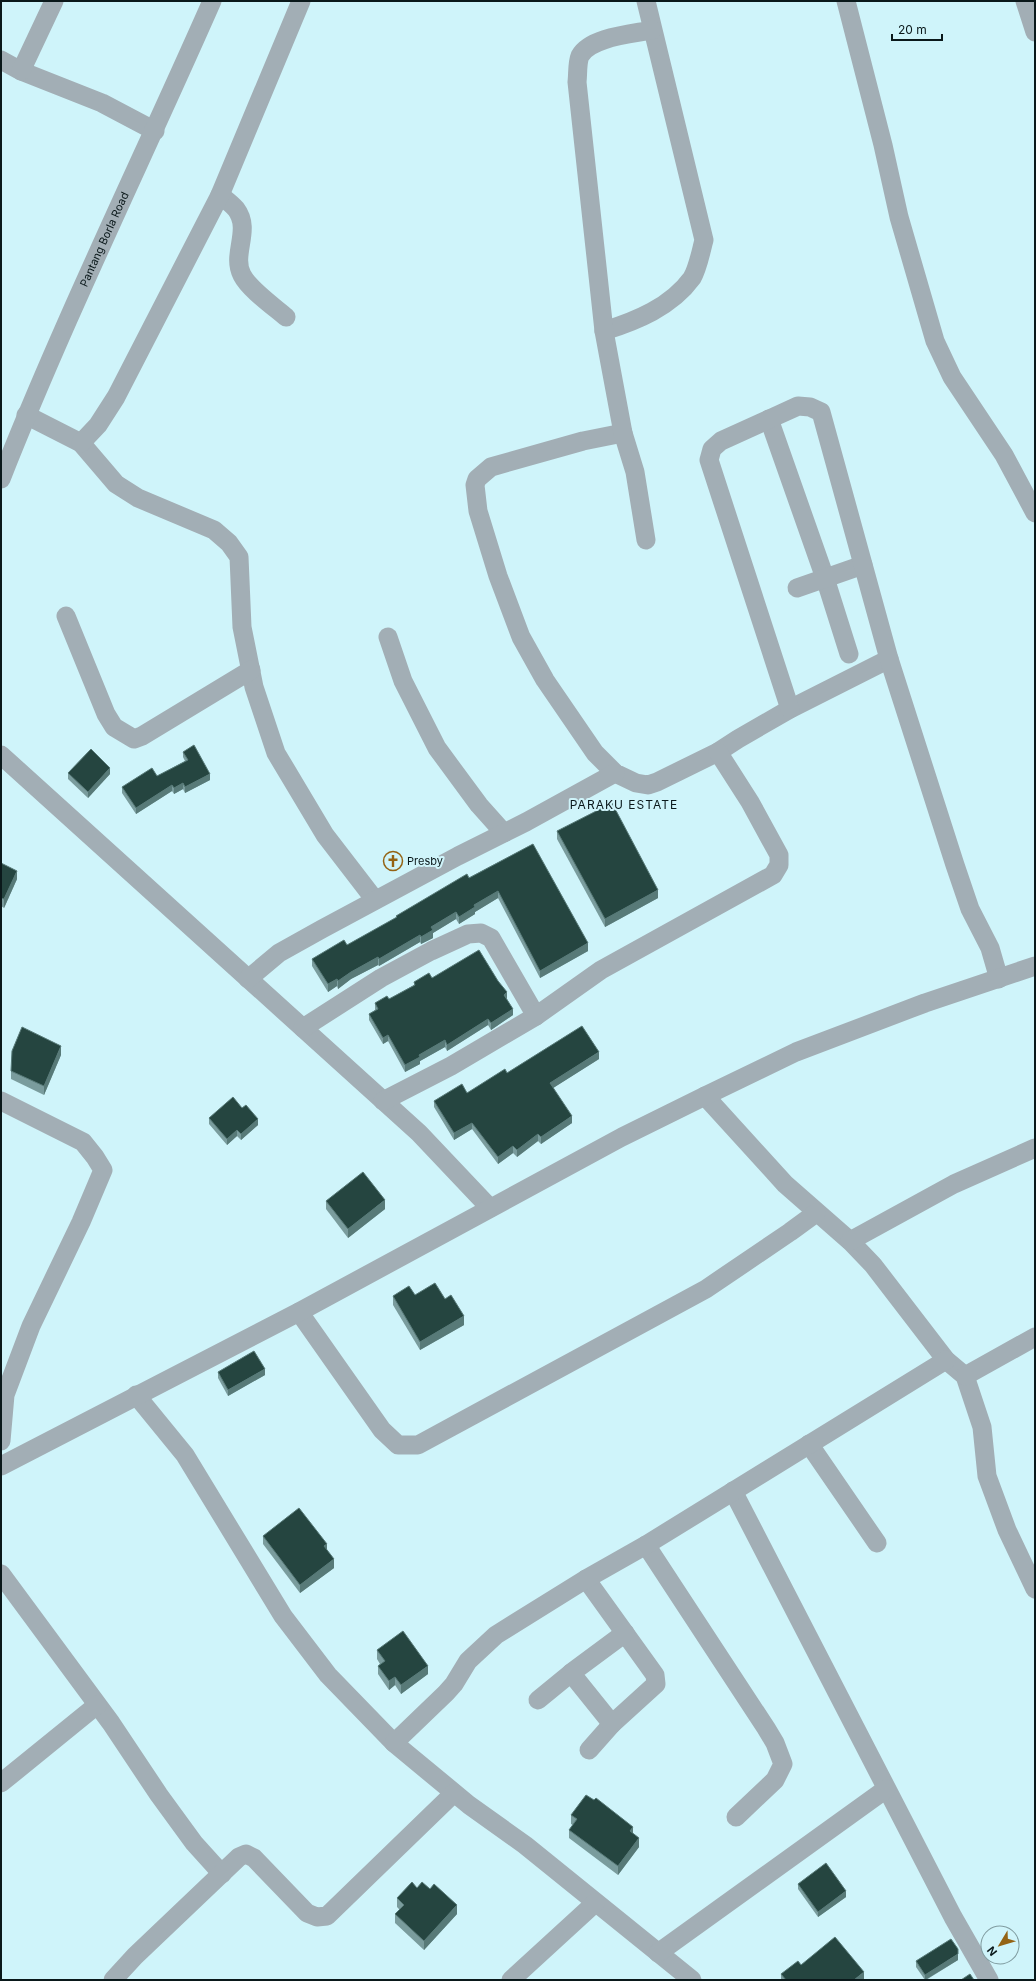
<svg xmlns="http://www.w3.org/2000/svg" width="1036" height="1981" font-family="Inter,sans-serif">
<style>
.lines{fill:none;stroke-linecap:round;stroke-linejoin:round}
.minor{stroke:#a2aeb5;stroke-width:19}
.wall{fill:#7a9c9d}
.shaded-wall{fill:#587a78}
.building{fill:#254540;stroke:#587a78}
.labels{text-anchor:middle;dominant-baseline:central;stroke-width:4;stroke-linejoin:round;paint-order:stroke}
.street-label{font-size:11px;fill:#0a181a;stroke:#cff4fa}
.poi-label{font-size:11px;fill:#0a181a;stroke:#cff4fa;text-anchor:start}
.neighbourhood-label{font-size:12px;letter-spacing:1px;fill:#0a181a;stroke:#cff4fa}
</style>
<rect width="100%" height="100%" fill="#cff4fa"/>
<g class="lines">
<g class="minor">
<path d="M 846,1 L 883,145 L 899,217 L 935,341 L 952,377 L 1004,455 L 1035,513"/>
<path d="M 1025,1 L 1035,32"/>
<path d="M 1,60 L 21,71 L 102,103 L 155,131"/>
<path d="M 21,71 L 54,1"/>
<path d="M 220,195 C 225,199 232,204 236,209 C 252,230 231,254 242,275 C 249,289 273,306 286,317"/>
<path d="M 604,331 C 636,321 671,307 692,278 C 698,268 701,251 704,240 L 646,1"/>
<path d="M 26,415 L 81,443 L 116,484 L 138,498 L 214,530 L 229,543 L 239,557 L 242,627 L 254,687 L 276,753 L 325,835 L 375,900"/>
<path d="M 769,419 L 825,578 L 849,654"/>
<path d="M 623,433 L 583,441 L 491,467 L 477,479 L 475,485 L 478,511 L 498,576 L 521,637 L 545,680 L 595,753 L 615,773 L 636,783 L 648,785 L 657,782 L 718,752 L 738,739 L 790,709 L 889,659"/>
<path d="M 81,443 L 98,425 L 116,397 L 220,195 L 301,1"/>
<path id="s1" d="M 1,479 C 65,317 142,160 212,1"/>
<path d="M 646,540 L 635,472 L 623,433 L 604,331 L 577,82 C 578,75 577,63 580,56 C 590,37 633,34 652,30"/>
<path d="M 797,588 L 863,565"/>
<path d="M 66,616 L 106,714 L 114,727 L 134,739 L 142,736 L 251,670"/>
<path d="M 388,637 L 403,681 L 437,748 L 479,805 L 504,833"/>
<path d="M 790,709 L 709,460 L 712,449 L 721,441 L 798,406 L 810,407 L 821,412 L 889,659 L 955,865 L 970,909 L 990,948 L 999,979"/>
<path d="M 1,755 L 419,1133 L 490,1208"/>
<path d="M 248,979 L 279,953 L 322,929 L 458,856 L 526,822 L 615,773"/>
<path d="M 303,1028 L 381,978 L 431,951 L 468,934 L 481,933 L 491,938 L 536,1016"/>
<path d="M 705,1096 L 785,1184 L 850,1241 L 873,1265 L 946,1360 L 965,1376 L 982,1427 L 987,1476 L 1007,1530 L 1035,1589"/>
<path d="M 1,1101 L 83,1142 L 95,1157 L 103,1170 L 81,1222 L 31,1326 L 5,1395 L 1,1441"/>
<path d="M 383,1101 L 451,1066 L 536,1016 L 601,970 L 773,875 L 779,865 L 779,855 L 750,802 L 718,752"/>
<path d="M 850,1241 L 954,1184 L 1035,1148"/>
<path d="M 299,1312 L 382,1430 L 398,1445 L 418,1445 L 706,1289 L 790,1232 L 816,1213"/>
<path d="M 965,1376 L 1035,1337"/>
<path d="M 136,1395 L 185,1455 L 283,1616 L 328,1675 L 394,1743 L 469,1805 L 525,1845 L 692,1980"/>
<path d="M 809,1444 L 877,1543"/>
<path d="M 1,1466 L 299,1312 L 622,1137 L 705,1096 L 796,1052 L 925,1003 L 1035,966"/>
<path d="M 733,1491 L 953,1917 L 989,1980"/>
<path d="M 646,1545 L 766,1728 L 775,1743 L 783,1764 L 775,1780 L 736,1817"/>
<path d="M 1,1574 L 111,1723 L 159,1795 L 194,1843 L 222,1874"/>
<path d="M 586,1579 L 655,1675 L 656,1684 L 612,1724 L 589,1750"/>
<path d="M 538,1700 L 571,1673"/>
<path d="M 612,1724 L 571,1673 L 625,1633"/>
<path d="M 394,1743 L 446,1693 L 454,1684 L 468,1661 L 496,1635 L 586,1579 L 646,1545 L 946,1360"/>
<path d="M 1,1783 L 97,1705"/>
<path d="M 658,1953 L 886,1789"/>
<path d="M 113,1980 L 135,1956 L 239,1857 L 246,1854 L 254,1858 L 307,1913 L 317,1917 L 327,1916 L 454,1793"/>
<path d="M 511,1980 L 595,1903"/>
</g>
</g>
<g class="wall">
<path d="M 183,752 L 210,780 L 185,793 L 183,789 L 174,794 L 172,791 L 136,814 L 122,793 L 122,787 L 157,776 L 185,761 L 183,757 Z"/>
<path d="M 68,773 L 110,774 L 88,798 L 68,779 Z"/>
<path d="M 557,831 L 658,898 L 605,927 L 557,839 Z"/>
<path d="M 533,844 L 588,951 L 540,978 L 498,898 L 475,912 L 475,914 L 459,924 L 456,919 L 433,933 L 433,938 L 421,944 L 420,942 L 379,966 L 378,965 L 351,979 L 338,989 L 337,986 L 328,992 L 312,966 L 312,959 L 347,945 L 396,918 L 396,916 Z"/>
<path d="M 1,863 L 17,879 L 4,908 L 1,906 Z"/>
<path d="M 432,978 L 507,999 L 513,1015 L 491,1030 L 488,1025 L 447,1051 L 445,1047 L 420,1061 L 420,1064 L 405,1072 L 388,1041 L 383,1044 L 369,1020 L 369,1014 L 375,1010 L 375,1003 L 389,999 L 414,985 L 414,982 Z"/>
<path d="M 61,1055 L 44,1095 L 11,1079 L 11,1071 Z"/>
<path d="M 599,1059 L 553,1088 L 572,1123 L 541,1144 L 538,1141 L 517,1157 L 513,1153 L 498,1164 L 472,1129 L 454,1140 L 434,1107 L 434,1101 L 467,1093 L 507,1073 Z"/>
<path d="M 242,1108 L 258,1125 L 241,1140 L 237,1136 L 227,1145 L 209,1124 L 209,1118 Z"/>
<path d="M 326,1201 L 385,1209 L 348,1238 L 326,1209 Z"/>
<path d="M 415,1295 L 445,1299 L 464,1325 L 420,1350 L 393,1305 L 393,1296 Z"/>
<path d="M 218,1372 L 265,1375 L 228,1396 L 218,1378 Z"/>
<path d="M 263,1536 L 327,1550 L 334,1568 L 300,1593 L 263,1544 Z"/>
<path d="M 377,1650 L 428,1674 L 401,1694 L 395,1685 L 389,1690 L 378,1674 L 378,1666 L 380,1664 L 377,1659 Z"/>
<path d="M 571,1815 L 633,1834 L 639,1847 L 618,1875 L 569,1838 L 569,1830 L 573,1825 L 571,1824 Z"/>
<path d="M 798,1884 L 846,1897 L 818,1917 L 798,1889 Z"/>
<path d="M 417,1888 L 457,1914 L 424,1950 L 395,1923 L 395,1914 L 400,1910 L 397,1907 L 397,1898 Z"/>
<path d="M 958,1960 L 926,1980 L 925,1980 L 916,1967 L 916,1961 Z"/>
<path d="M 801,1965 L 864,1980 L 781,1980 L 781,1974 Z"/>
</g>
<g class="shaded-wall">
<path d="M 110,768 L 110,774 L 88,798 L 88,792 Z"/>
<path d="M 210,774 L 210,780 L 185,793 L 185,787 Z"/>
<path d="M 183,783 L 183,789 L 174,794 L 174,788 Z"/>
<path d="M 172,785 L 172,791 L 136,814 L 136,808 Z"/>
<path d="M 17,871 L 17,879 L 4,908 L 4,899 Z"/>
<path d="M 658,890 L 658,898 L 605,927 L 605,919 Z"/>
<path d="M 498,891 L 498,898 L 475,912 L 475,914 L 459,924 L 459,917 L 474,905 Z"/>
<path d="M 456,912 L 456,919 L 433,933 L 433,938 L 421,944 L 421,937 L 431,927 Z"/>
<path d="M 420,935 L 420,942 L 379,966 L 379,959 Z"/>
<path d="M 588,943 L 588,951 L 540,978 L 540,971 Z"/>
<path d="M 378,957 L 378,965 L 351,979 L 338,989 L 338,981 L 351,972 Z"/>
<path d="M 337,979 L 337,986 L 328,992 L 328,984 Z"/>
<path d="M 507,992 L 507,999 L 504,995 Z"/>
<path d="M 513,1009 L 513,1015 L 491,1030 L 491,1023 Z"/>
<path d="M 488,1019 L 488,1025 L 447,1051 L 447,1045 Z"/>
<path d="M 388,1035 L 388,1041 L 383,1044 L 383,1038 Z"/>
<path d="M 445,1040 L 445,1047 L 420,1061 L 420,1064 L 405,1072 L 405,1065 L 419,1055 Z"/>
<path d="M 61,1046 L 61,1055 L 44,1095 L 44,1086 Z"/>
<path d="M 599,1052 L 599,1059 L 550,1090 L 550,1083 Z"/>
<path d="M 572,1116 L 572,1123 L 541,1144 L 541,1137 Z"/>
<path d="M 258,1119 L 258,1125 L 241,1140 L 241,1134 Z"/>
<path d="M 472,1123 L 472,1129 L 454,1140 L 454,1133 Z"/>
<path d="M 237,1130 L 237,1136 L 227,1145 L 227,1139 Z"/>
<path d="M 538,1134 L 538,1141 L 517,1157 L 517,1150 Z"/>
<path d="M 513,1146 L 513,1153 L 498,1164 L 498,1157 Z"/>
<path d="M 385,1200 L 385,1209 L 348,1238 L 348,1229 Z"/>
<path d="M 464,1316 L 464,1325 L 420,1350 L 420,1342 Z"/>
<path d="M 265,1369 L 265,1375 L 228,1396 L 228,1390 Z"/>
<path d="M 327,1544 L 327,1553 L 324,1546 Z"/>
<path d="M 334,1559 L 334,1568 L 300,1593 L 300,1585 Z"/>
<path d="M 428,1666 L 428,1674 L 401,1694 L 401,1685 Z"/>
<path d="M 395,1677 L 395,1685 L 389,1690 L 389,1681 Z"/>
<path d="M 633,1827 L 633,1836 L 630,1831 Z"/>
<path d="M 639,1838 L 639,1847 L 618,1875 L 618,1866 Z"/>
<path d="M 846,1891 L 846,1897 L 818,1917 L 818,1912 Z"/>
<path d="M 457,1905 L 457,1914 L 424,1950 L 424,1941 Z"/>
<path d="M 958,1954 L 958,1960 L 925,1980 L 925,1975 Z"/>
<path d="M 864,1972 L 864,1980 L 854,1980 Z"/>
</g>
<g class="building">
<path d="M 194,745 L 210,774 L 185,787 L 183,783 L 174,788 L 172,785 L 136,808 L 122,787 L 152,768 L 157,776 L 188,760 L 183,752 Z"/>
<path d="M 91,749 L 110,768 L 88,792 L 68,773 Z"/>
<path d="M 612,803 L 658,890 L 605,919 L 557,831 Z"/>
<path d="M 533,844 L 588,943 L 540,971 L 498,891 L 474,905 L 475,907 L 459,917 L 456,912 L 431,927 L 433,930 L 421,937 L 420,935 L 379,959 L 378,957 L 351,972 L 338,981 L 337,979 L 328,984 L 312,959 L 344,940 L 347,945 L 397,917 L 396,916 L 467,874 L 469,878 Z"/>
<path d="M 1,863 L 17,871 L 4,899 L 1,898 Z"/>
<path d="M 479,950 L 498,981 L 507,992 L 504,995 L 513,1009 L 491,1023 L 488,1019 L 447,1045 L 445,1040 L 419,1055 L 420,1057 L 405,1065 L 388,1035 L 383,1038 L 369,1014 L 378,1009 L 375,1003 L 387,996 L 389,999 L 415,985 L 414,982 L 429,973 L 432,978 Z"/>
<path d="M 582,1026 L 599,1052 L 550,1083 L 572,1116 L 541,1137 L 538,1134 L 517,1150 L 513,1146 L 498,1157 L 472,1123 L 454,1133 L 434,1101 L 462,1084 L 467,1093 L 505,1069 L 507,1073 Z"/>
<path d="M 22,1027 L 61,1046 L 44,1086 L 11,1071 L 12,1051 Z"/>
<path d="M 233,1097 L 242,1108 L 246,1105 L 258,1119 L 241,1134 L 237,1130 L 227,1139 L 209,1118 Z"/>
<path d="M 363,1172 L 385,1200 L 348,1229 L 326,1201 Z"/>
<path d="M 435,1283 L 445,1299 L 451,1295 L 464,1316 L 420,1342 L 393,1296 L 409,1286 L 415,1295 Z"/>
<path d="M 254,1351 L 265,1369 L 228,1390 L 218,1372 Z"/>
<path d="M 299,1508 L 327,1544 L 324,1546 L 334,1559 L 300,1585 L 263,1536 Z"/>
<path d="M 403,1631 L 428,1666 L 401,1685 L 395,1677 L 389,1681 L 378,1666 L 385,1661 L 377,1650 Z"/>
<path d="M 586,1795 L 594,1800 L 596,1798 L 633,1827 L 630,1831 L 639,1838 L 618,1866 L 569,1830 L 577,1819 L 571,1815 Z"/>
<path d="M 826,1863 L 846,1891 L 818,1912 L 798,1884 Z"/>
<path d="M 412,1882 L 417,1888 L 422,1882 L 430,1889 L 434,1884 L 457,1905 L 424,1941 L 395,1914 L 404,1905 L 397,1898 Z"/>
<path d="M 835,1937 L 864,1972 L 854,1980 L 786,1980 L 781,1974 L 798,1961 L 801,1965 Z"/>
<path d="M 951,1939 L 958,1949 L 958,1954 L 925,1975 L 916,1961 Z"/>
<path d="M 970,1974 L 974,1980 L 961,1980 Z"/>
</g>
<defs>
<g id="church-ring" transform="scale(1)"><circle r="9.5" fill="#cff4fa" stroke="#946314" stroke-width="1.5"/><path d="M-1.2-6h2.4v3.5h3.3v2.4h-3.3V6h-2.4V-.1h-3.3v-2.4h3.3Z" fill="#946314"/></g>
</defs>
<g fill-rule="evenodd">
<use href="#church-ring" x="393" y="861"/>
</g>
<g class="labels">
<g class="street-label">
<text stroke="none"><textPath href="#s1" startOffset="261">Pantang Borla Road</textPath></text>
</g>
<g class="poi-label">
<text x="407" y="861">Presby</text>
</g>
<g class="neighbourhood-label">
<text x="624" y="804">PARAKU ESTATE</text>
</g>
</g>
<rect width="1036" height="1981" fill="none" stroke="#0a181a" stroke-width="4"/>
<g transform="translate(1000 1945) rotate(232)"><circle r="19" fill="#cff4fa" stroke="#809ca0"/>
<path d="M0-3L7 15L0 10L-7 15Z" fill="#946314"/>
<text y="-6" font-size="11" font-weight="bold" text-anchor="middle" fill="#0a181a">N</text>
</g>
<path d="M892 34v6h50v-6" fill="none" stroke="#0a181a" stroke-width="2"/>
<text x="898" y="34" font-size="12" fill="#0a181a" stroke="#cff4fa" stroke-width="3" paint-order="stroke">20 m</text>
</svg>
